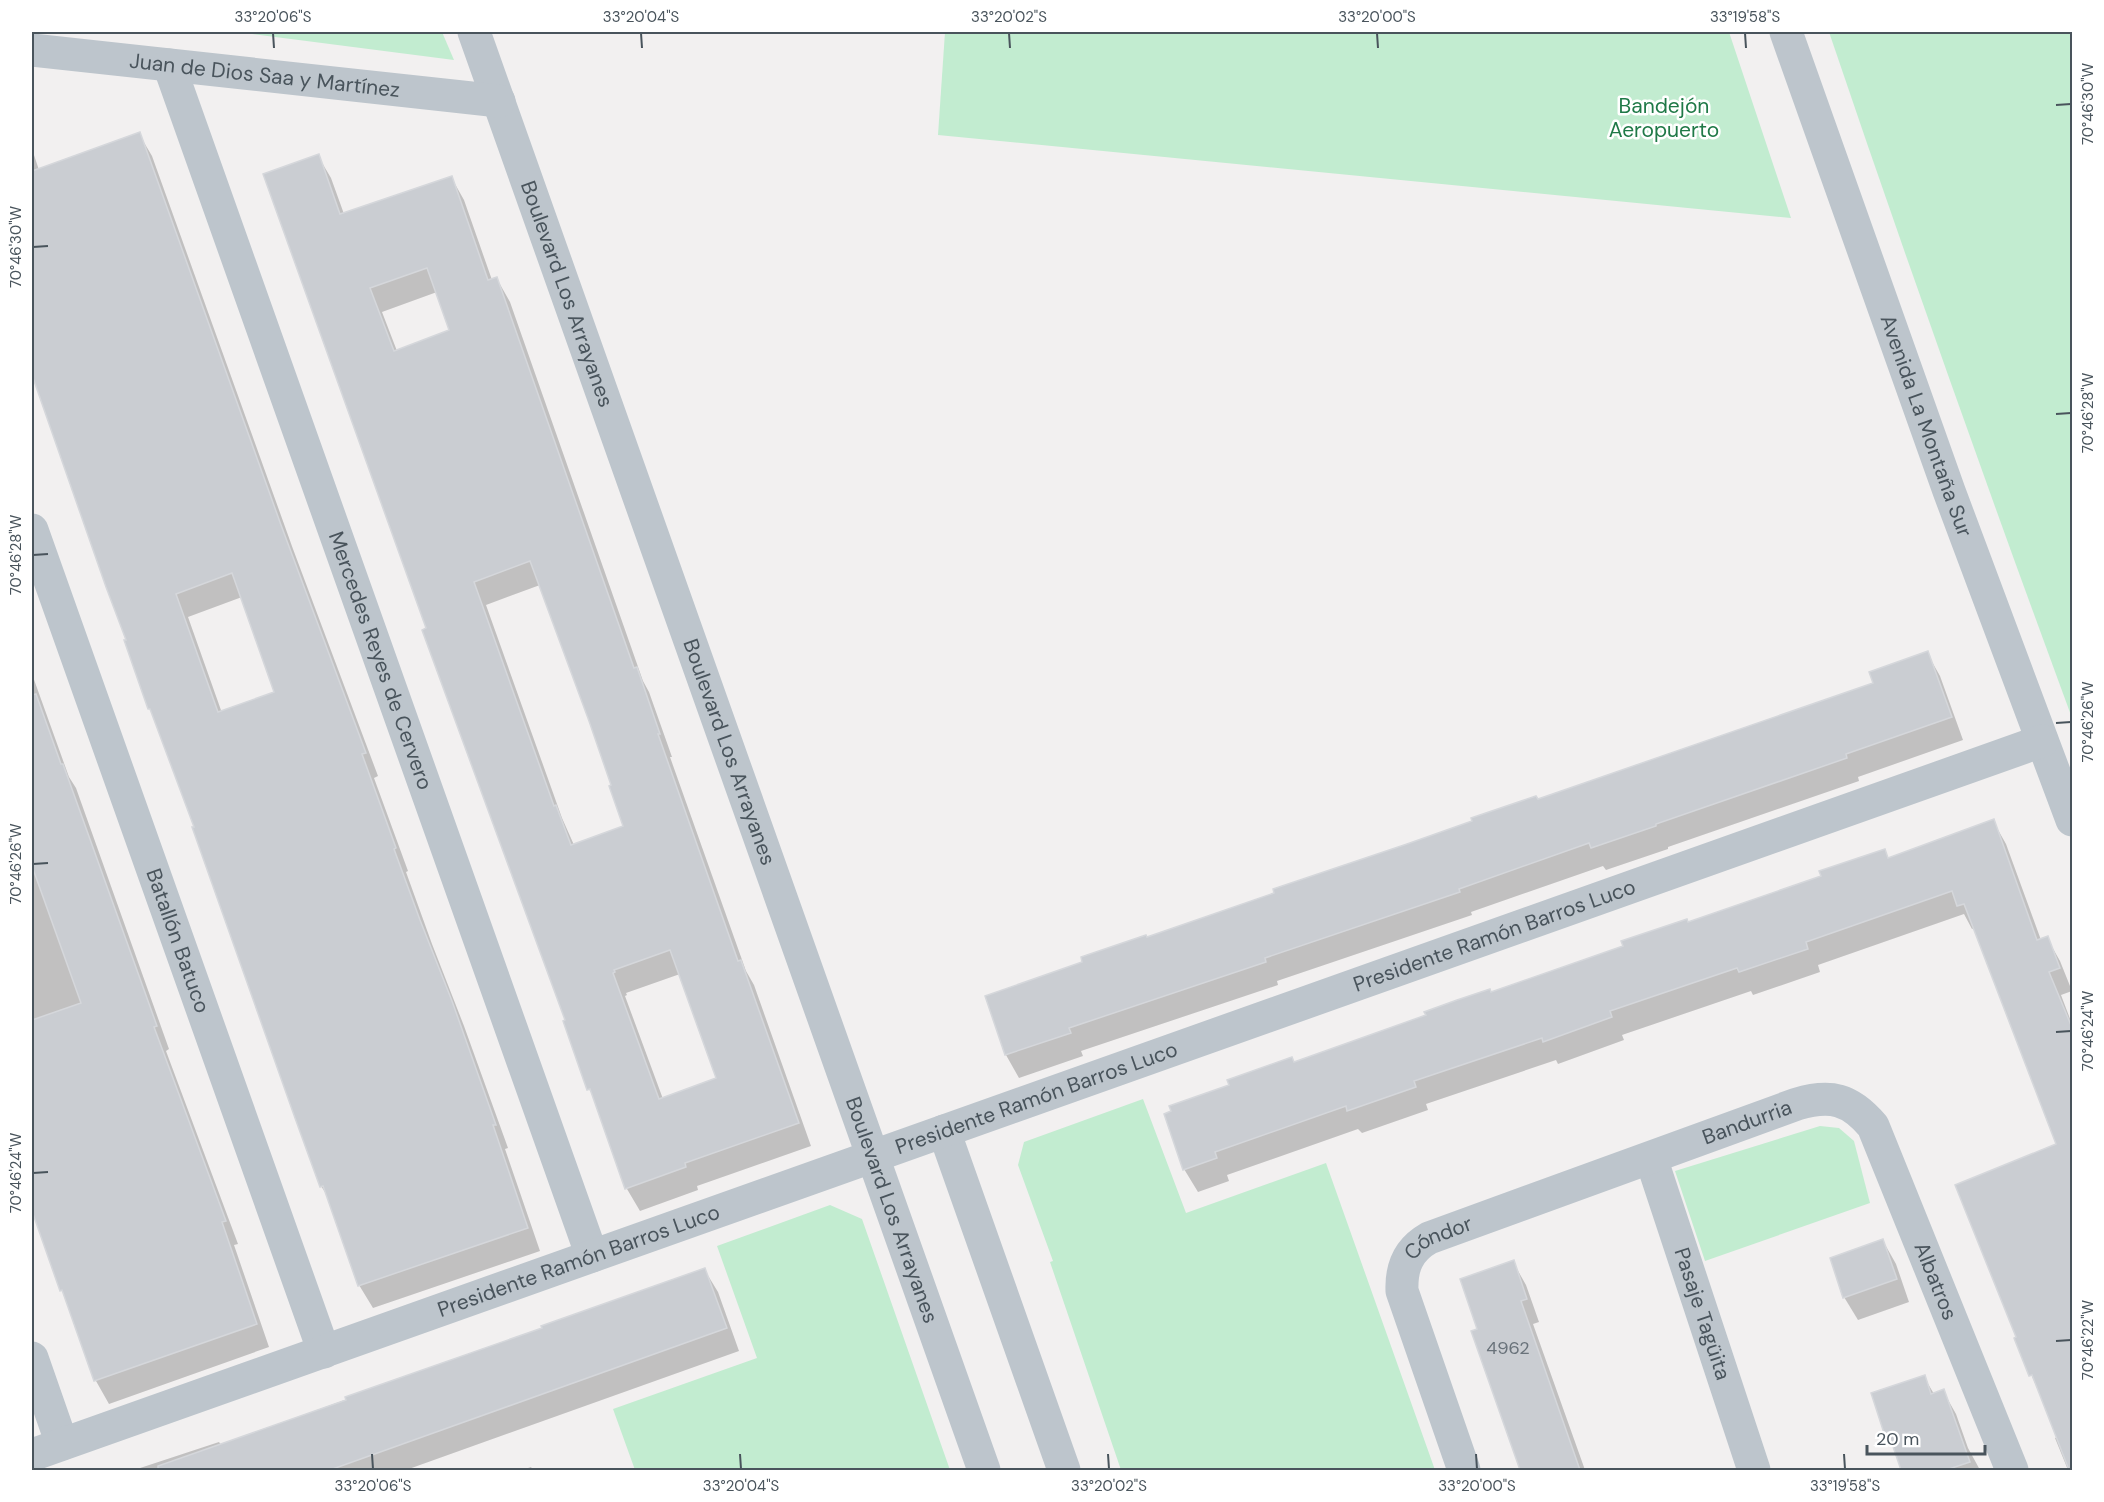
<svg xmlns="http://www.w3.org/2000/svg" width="2104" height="1502" font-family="'DM Sans',sans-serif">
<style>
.green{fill:#c2ecd0}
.shadow{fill:#0003;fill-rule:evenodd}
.building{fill:#cacdd2;stroke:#d5d7db;stroke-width:1.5;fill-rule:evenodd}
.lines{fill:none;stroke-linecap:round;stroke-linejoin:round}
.street{stroke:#bdc5cc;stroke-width:33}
.ticks{fill:none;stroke:#49545c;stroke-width:2}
.labels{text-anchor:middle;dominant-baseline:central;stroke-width:5;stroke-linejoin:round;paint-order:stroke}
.number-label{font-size:18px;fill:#69727a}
.street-label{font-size:21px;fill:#49545c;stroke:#fff}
.park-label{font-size:21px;fill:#1f7947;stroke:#fff}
.neatline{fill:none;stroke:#49545c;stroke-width:2}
.ticks-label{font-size:15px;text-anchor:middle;fill:#49545c}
</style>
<rect width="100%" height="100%" fill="#f2f0f0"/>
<g class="green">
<path d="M 237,32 L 442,32 L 454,60 Z"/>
<path d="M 945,32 L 1729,32 L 1791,218 L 938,135 Z"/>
<path d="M 1829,32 L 2072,32 L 2072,718 C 1988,490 1907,262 1829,32 Z"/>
<path d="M 1143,1099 L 1186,1213 L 1326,1163 L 1435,1470 L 1121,1470 L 1050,1262 L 1053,1261 L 1018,1165 L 1024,1142 Z"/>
<path d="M 1820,1126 L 1839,1128 L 1854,1141 L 1870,1203 L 1705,1261 L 1675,1171 Z"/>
<path d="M 830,1205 L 862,1219 L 950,1470 L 635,1470 L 613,1409 L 757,1358 L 717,1246 Z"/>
</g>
<g class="shadow">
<path d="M 139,134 L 152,156 L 293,549 L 378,776 L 374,778 L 408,871 L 406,872 L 432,944 L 464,1026 L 508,1148 L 505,1149 L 540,1251 L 373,1308 L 359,1285 L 330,1200 L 321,1186 L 196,828 L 156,719 L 150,709 L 128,640 L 32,373 L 32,149 L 39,170 ZM 242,597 L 276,693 L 222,713 L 188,617 Z"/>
<path d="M 318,156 L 331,178 L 344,214 L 451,177 L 464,200 L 492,280 L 497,279 L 510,302 L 643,681 L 649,692 L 672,757 L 670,757 L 746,971 L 754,985 L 811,1146 L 697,1186 L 698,1190 L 640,1211 L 627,1189 L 596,1101 L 589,1089 L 567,1021 L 428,629 ZM 437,292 L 451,331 L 397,351 L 382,312 ZM 540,585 L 613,786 L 625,827 L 574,845 L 562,818 L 486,605 ZM 680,974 L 718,1079 L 663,1099 L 625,996 L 627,995 L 626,993 Z"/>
<path d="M 1927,653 L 1940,676 L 1963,740 L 1858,777 L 1859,781 L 1668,847 L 1668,849 L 1606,870 L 1603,866 L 1471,912 L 1472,915 L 1277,981 L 1278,985 L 1081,1051 L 1083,1056 L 1019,1078 L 1006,1055 L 987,997 L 1875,684 Z"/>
<path d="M 32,674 L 69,777 L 76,788 L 169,1049 L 166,1051 L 238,1244 L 234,1245 L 269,1347 L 109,1404 L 96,1381 L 32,1207 Z"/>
<path d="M 1993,821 L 2006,844 L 2041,940 L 2047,938 L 2060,961 L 2072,991 L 2061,995 L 2072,1024 L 2072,1470 L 2068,1470 L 2055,1438 L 2058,1437 L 2016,1339 L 2059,1145 L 1975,928 L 1972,929 L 1964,914 L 1818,965 L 1820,972 L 1753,995 L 1751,991 L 1622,1035 L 1624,1040 L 1558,1064 L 1556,1060 L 1426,1104 L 1428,1110 L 1362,1133 L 1358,1129 L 1227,1175 L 1229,1181 L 1198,1192 L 1184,1169 L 1294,1063 L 1823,877 L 1884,851 L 1889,859 Z"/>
<path d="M 1883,1241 L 1896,1264 L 1909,1302 L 1858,1320 L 1844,1297 Z"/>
<path d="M 1513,1262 L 1526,1285 L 1539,1322 L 1533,1324 L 1585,1470 L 1523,1470 L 1473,1332 L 1479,1330 Z"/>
<path d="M 704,1269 L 718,1292 L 739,1351 L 406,1470 L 134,1470 L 219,1442 L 221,1445 Z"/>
<path d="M 1924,1377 L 1934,1394 L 1943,1391 L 1956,1414 L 1968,1448 L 1980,1470 L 1903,1470 L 1896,1450 L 1886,1432 Z"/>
<path d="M 531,1467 L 533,1470 L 522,1470 Z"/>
</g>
<g class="building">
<path d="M 140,132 L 281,525 L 366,753 L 362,754 L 396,848 L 394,849 L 420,920 L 452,1001 L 496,1125 L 493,1125 L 528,1228 L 358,1286 L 323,1186 L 320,1187 L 295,1118 L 192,827 L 194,827 L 150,709 L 148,709 L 124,640 L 126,640 L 106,587 L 32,375 L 32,171 ZM 232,573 L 274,692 L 218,712 L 176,594 Z"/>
<path d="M 319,154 L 340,214 L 452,176 L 488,280 L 497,277 L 634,668 L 637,667 L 660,734 L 658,734 L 738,961 L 741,960 L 799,1123 L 685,1163 L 686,1167 L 625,1189 L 590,1089 L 587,1090 L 563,1021 L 565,1020 L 422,630 L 426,628 L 263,174 ZM 427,268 L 449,330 L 394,351 L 370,288 ZM 530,561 L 589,721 L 611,785 L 609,786 L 623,826 L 571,845 L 556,805 L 554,806 L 474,582 ZM 670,950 L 716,1078 L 659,1099 L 613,973 L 615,972 L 614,970 Z"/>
<path d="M 1928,651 L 1952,717 L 1846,754 L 1847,758 L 1656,824 L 1656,826 L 1591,848 L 1589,843 L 1459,889 L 1460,892 L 1265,958 L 1266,962 L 1069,1028 L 1071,1033 L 1005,1055 L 985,996 L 1082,962 L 1081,957 L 1146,935 L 1147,937 L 1274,893 L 1273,889 L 1407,844 L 1472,821 L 1471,818 L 1536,796 L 1538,799 L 1873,683 L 1869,672 Z"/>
<path d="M 36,694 L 61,764 L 63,764 L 157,1026 L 154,1027 L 226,1221 L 222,1222 L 257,1324 L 94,1381 L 62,1290 L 60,1291 L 32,1211 L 32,1020 L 81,1003 L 32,866 L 32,695 Z"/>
<path d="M 1994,819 L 2037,940 L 2048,936 L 2060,968 L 2049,972 L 2073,1030 L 2073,1470 L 2069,1470 L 2032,1375 L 2029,1376 L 2014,1338 L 2016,1337 L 1955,1185 L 2056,1144 L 1964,904 L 1957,906 L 1952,891 L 1806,942 L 1808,949 L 1739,972 L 1737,968 L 1610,1011 L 1612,1017 L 1543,1042 L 1542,1038 L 1414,1081 L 1416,1087 L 1347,1111 L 1346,1106 L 1215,1152 L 1217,1158 L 1183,1170 L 1164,1114 L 1171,1111 L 1169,1106 L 1229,1085 L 1227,1080 L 1292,1057 L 1294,1062 L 1426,1015 L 1424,1012 L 1457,1000 L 1490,989 L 1491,992 L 1623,946 L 1621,941 L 1687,919 L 1688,922 L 1821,876 L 1819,871 L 1885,849 L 1888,858 Z"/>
<path d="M 1883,1239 L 1897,1279 L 1843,1298 L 1830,1258 Z"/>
<path d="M 1514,1260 L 1527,1299 L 1521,1301 L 1580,1470 L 1520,1470 L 1471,1331 L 1477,1329 L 1460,1279 Z"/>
<path d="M 705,1268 L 727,1328 L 330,1470 L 158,1470 L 158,1466 L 346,1400 L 345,1397 L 542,1328 L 541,1326 Z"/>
<path d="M 1925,1375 L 1931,1394 L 1944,1389 L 1970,1462 L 1946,1470 L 1901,1470 L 1888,1432 L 1884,1433 L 1871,1393 Z"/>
</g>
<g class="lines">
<g class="street">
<path id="s1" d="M 474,32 L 984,1470"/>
<path id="s2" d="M 1786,32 L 1949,491 L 2072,820"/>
<path id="s3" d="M 32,50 L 499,101"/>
<path id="s4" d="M 169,65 L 592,1256"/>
<path id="s5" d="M 32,530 L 324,1352"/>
<path d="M 944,1131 L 1064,1470"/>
<path id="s6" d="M 1651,1158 L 1754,1470"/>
<path d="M 32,1358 L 62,1444"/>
<path id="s7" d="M 32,1455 L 2042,741"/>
<path id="s8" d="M 1464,1470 L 1402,1291 C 1401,1267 1408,1250 1429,1238 L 1797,1104 C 1831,1094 1850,1099 1873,1126 L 2012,1470"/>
</g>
</g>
<path class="ticks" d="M 273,33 L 274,48M 641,33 L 642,48M 1009,33 L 1010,48M 1377,33 L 1378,48M 1745,33 L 1746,48M 2056,105 L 2071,104M 33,247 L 48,246M 2056,414 L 2071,413M 33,555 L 48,554M 2056,723 L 2071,722M 33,864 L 48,863M 2056,1032 L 2071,1031M 33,1173 L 48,1172M 2056,1341 L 2071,1340M 372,1454 L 373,1469M 740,1454 L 741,1469M 1108,1454 L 1109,1469M 1476,1454 L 1477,1469M 1844,1454 L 1845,1469"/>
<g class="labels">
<g class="number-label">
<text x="1508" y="1348">4962</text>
</g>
<g class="street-label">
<text stroke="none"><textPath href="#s3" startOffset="234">Juan de Dios Saa y Martínez</textPath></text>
<text stroke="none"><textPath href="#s1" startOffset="278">Boulevard Los Arrayanes</textPath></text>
<text stroke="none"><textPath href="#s2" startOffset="418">Avenida La Montaña Sur</textPath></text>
<text stroke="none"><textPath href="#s4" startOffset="632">Mercedes Reyes de Cervero</textPath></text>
<text stroke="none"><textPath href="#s1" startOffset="764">Boulevard Los Arrayanes</textPath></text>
<text stroke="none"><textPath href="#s7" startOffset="1552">Presidente Ramón Barros Luco</textPath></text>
<text stroke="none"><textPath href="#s5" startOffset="436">Batallón Batuco</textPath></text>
<text stroke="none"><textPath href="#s7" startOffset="1066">Presidente Ramón Barros Luco</textPath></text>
<text stroke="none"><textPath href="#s8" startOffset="591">Bandurria</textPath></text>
<text stroke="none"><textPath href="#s1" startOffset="1250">Boulevard Los Arrayanes</textPath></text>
<text stroke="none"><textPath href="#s8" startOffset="261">Cóndor</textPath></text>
<text stroke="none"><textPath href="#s7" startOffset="580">Presidente Ramón Barros Luco</textPath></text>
<text stroke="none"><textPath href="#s8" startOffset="897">Albatros</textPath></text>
<text stroke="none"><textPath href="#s6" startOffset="164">Pasaje Tagüita</textPath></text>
</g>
<g class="park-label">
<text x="1664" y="106">Bandejón<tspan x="1664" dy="24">Aeropuerto</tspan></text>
</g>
</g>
<rect width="2104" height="1502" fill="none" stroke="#ffffff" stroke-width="66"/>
<path d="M1867 1445v9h118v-9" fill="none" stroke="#49545c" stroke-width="3"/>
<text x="1876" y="1445" font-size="18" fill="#49545c" stroke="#ffffff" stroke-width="4.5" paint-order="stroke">20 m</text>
<rect x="33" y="33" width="2038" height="1436" class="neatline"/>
<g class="ticks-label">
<text x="273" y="22">33°20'06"S</text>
<text x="641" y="22">33°20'04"S</text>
<text x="1009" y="22">33°20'02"S</text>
<text x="1377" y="22">33°20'00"S</text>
<text x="1745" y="22">33°19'58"S</text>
<text transform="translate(2088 104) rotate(-90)" y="5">70°46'30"W</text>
<text transform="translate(16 247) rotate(-90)" y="5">70°46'30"W</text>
<text transform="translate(2088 413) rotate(-90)" y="5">70°46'28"W</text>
<text transform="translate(16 555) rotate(-90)" y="5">70°46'28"W</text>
<text transform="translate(2088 722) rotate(-90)" y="5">70°46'26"W</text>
<text transform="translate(16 864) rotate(-90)" y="5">70°46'26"W</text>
<text transform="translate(2088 1031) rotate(-90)" y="5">70°46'24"W</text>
<text transform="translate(16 1173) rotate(-90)" y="5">70°46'24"W</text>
<text transform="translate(2088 1340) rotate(-90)" y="5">70°46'22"W</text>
<text x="373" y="1491">33°20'06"S</text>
<text x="741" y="1491">33°20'04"S</text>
<text x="1109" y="1491">33°20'02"S</text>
<text x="1477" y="1491">33°20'00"S</text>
<text x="1845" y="1491">33°19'58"S</text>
</g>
</svg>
